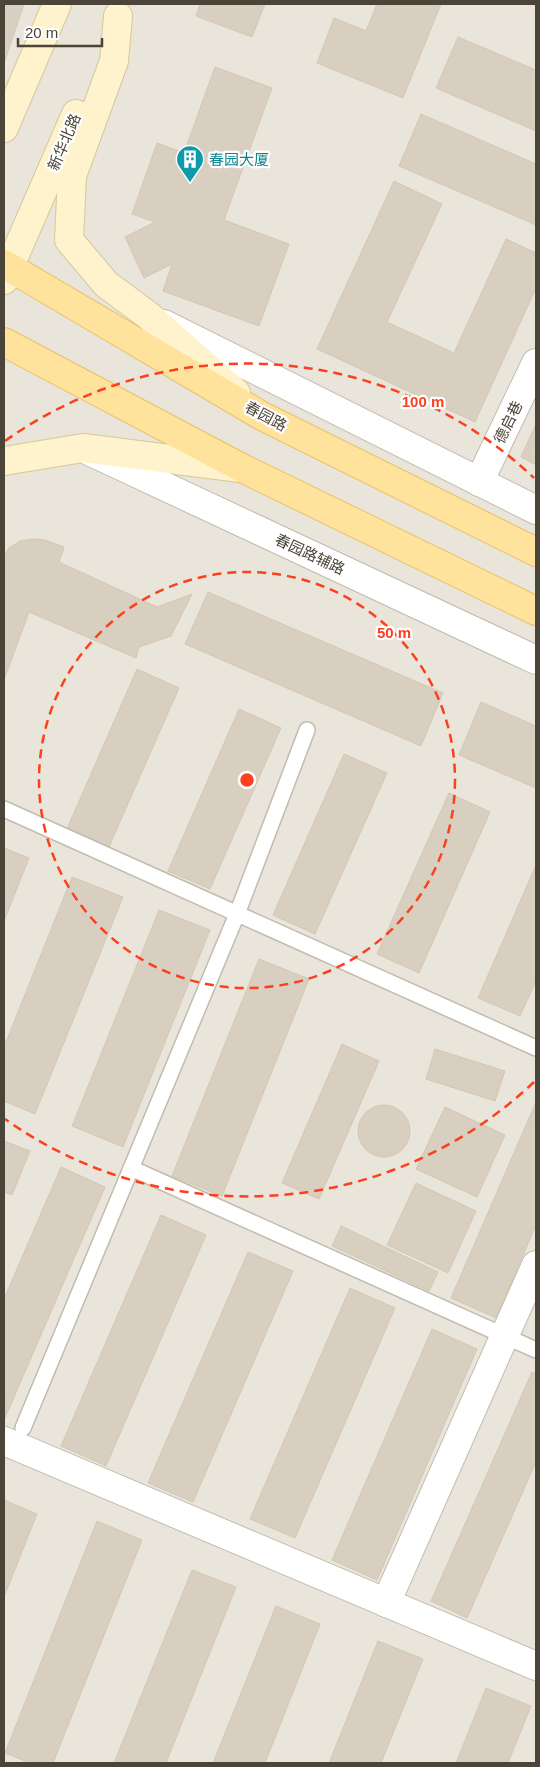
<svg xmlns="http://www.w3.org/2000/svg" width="540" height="1767" font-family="Arial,'Noto Sans SC',sans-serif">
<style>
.residential{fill:#eae5da}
.building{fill:#d8cfc1;stroke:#d3c7b4}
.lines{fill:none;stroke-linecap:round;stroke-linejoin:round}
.service-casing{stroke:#c2bbae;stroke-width:18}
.minor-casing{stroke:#c2bbae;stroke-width:30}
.tertiary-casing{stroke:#c2bbae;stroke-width:30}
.secondary-casing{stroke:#d6c79b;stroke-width:30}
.primary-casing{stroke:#e6c16a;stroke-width:30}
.service{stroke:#fff;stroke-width:15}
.minor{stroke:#fff;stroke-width:28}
.tertiary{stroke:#fff;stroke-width:28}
.secondary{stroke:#fff3cd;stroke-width:28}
.primary{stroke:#ffe39c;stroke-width:28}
.ring{fill:none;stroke:#fc3f1d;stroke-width:2.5;stroke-dasharray:9 6}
.labels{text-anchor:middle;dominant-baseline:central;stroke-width:4.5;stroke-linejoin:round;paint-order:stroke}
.street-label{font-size:15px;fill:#4b4439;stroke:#fff}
.culture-label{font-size:15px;fill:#0d838f;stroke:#fff;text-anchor:start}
.centre{fill:#fc3f1d;stroke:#fff;stroke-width:2.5}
.ring-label{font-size:15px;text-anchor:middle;font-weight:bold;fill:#fc3f1d;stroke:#fff;stroke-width:4.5;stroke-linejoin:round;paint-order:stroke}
</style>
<rect width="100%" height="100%" fill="#f6f3ec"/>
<rect class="residential" x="4" y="4" width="532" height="1759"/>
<g class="building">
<path d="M 4,4 L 24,4 L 4,63 Z"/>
<path d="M 200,4 L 265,4 L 252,37 L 196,16 Z"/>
<path d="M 377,4 L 441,4 L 403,98 L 317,63 L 334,18 L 366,31 Z"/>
<path d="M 458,37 L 536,70 L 536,131 L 436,88 Z"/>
<path d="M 215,67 L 272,88 L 224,220 L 289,244 L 259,326 L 163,291 L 172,264 L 144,278 L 125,237 L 155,222 L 132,214 L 157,143 L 184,153 Z"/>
<path d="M 421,114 L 536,164 L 536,225 L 399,166 Z"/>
<path d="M 394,181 L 442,204 L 387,322 L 454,353 L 506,239 L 536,253 L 536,288 L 475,422 L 317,349 Z"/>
<path d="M 536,424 L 536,465 L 521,457 Z"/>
<path d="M 33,539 L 45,540 L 64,547 L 59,562 L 157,607 L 192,594 L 171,636 L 139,647 L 136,658 L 29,612 L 4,680 L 4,557 L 9,548 L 20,541 Z"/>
<path d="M 208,592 L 443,693 L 421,746 L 185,644 Z"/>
<path d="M 137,669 L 179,688 L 108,849 L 66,831 Z"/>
<path d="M 481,702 L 536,726 L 536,788 L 459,755 Z"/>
<path d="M 239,709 L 281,728 L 210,889 L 168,871 Z"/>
<path d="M 344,754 L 387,773 L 315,934 L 273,915 Z"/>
<path d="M 449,793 L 490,812 L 419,973 L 377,954 Z"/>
<path d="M 4,848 L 29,858 L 4,921 Z"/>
<path d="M 536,865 L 536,981 L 520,1016 L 478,998 Z"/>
<path d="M 72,877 L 123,897 L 35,1114 L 4,1101 L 4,1047 Z"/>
<path d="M 159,910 L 210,930 L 123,1147 L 72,1126 Z"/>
<path d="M 259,959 L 309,979 L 222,1196 L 172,1176 Z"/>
<path d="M 342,1044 L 379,1061 L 319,1199 L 282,1183 Z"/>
<path d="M 435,1049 L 505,1071 L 495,1101 L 426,1079 Z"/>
<path d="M 536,1102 L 536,1225 L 496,1318 L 451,1298 Z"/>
<circle cx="384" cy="1131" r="26"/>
<path d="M 445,1107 L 505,1135 L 477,1197 L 416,1169 Z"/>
<path d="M 4,1141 L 30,1151 L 12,1195 L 4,1192 Z"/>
<path d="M 61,1167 L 105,1187 L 5,1418 L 4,1299 Z"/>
<path d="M 416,1183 L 476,1211 L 448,1273 L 387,1245 Z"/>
<path d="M 161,1215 L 206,1235 L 106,1466 L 61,1446 Z"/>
<path d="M 341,1226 L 438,1272 L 429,1291 L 332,1246 Z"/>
<path d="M 248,1252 L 293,1271 L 193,1502 L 148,1483 Z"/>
<path d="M 350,1288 L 395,1308 L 295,1538 L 250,1519 Z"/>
<path d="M 432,1329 L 477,1349 L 377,1580 L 332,1560 Z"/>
<path d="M 532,1372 L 536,1374 L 536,1462 L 467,1618 L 431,1601 Z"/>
<path d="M 4,1500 L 37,1514 L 4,1597 Z"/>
<path d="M 97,1521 L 142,1540 L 53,1763 L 30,1763 L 5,1753 Z"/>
<path d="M 192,1570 L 236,1587 L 166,1763 L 114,1763 Z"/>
<path d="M 276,1606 L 320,1624 L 265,1763 L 213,1763 Z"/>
<path d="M 378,1641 L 423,1659 L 381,1763 L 329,1763 Z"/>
<path d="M 486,1688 L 531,1706 L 508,1763 L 456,1763 Z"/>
</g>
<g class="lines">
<g class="service-casing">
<g id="service">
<path d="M 4,809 L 536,1048"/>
<path d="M 131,1168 L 536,1350"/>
<path d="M 23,1428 L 237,914 L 307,730"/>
</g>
</g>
<g class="minor-casing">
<g id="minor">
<path d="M 479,482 L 536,363"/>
<path d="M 4,1441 L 536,1666"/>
<path d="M 386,1603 L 536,1265"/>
</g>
</g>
<g class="tertiary-casing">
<g id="tertiary">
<path d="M 164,324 L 536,510"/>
<path d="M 89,451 L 536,660"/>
</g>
</g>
<g class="secondary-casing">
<g id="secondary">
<path d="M 118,16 L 114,61 L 72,176 L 69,240 L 106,284 L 149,316 L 236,393"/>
<path d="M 4,128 L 57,4"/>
<path d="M 4,280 L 76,114"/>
<path d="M 4,461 L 83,448 L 240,468"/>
</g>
</g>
<g class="primary-casing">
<g id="primary">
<path d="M 4,264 L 262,416 L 536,552"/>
<path d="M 4,342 L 242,468 L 536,611"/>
</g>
</g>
<use href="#service" class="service"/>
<use href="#minor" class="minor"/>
<use href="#tertiary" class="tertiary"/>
<use href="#secondary" class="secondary"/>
<use href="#primary" class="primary"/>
</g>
<g class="ring">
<circle cx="247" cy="780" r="208"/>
<path d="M534 1082A417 417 0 0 1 5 1119M5 441A417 417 0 0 1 534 478"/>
</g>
<defs>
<g id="building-pin" transform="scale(1.4375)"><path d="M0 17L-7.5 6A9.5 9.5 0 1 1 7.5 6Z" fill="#0f9aa8" stroke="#fff"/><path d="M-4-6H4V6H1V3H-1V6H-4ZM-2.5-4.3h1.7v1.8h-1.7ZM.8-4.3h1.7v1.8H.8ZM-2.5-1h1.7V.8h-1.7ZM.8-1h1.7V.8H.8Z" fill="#fff"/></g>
</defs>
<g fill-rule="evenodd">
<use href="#building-pin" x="190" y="159"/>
</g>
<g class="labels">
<g class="street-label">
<text transform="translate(64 142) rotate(-67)">新华北路</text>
<text transform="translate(266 416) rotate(28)">春园路</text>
<text transform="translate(508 422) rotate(-64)">德启巷</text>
<text transform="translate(310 554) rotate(25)">春园路辅路</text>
</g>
<g class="culture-label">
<text x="209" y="159">春园大厦</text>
</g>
</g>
<circle cx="247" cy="780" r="8" class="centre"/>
<g class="ring-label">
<text x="423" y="407">100 m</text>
<text x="394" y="638">50 m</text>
</g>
<rect width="540" height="1767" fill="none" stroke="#4b4439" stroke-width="10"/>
<path d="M18 38v8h84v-8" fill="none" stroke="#4b4439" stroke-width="2.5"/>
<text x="25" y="38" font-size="15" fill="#4b4439" stroke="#ffffff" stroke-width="4" paint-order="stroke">20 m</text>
</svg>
